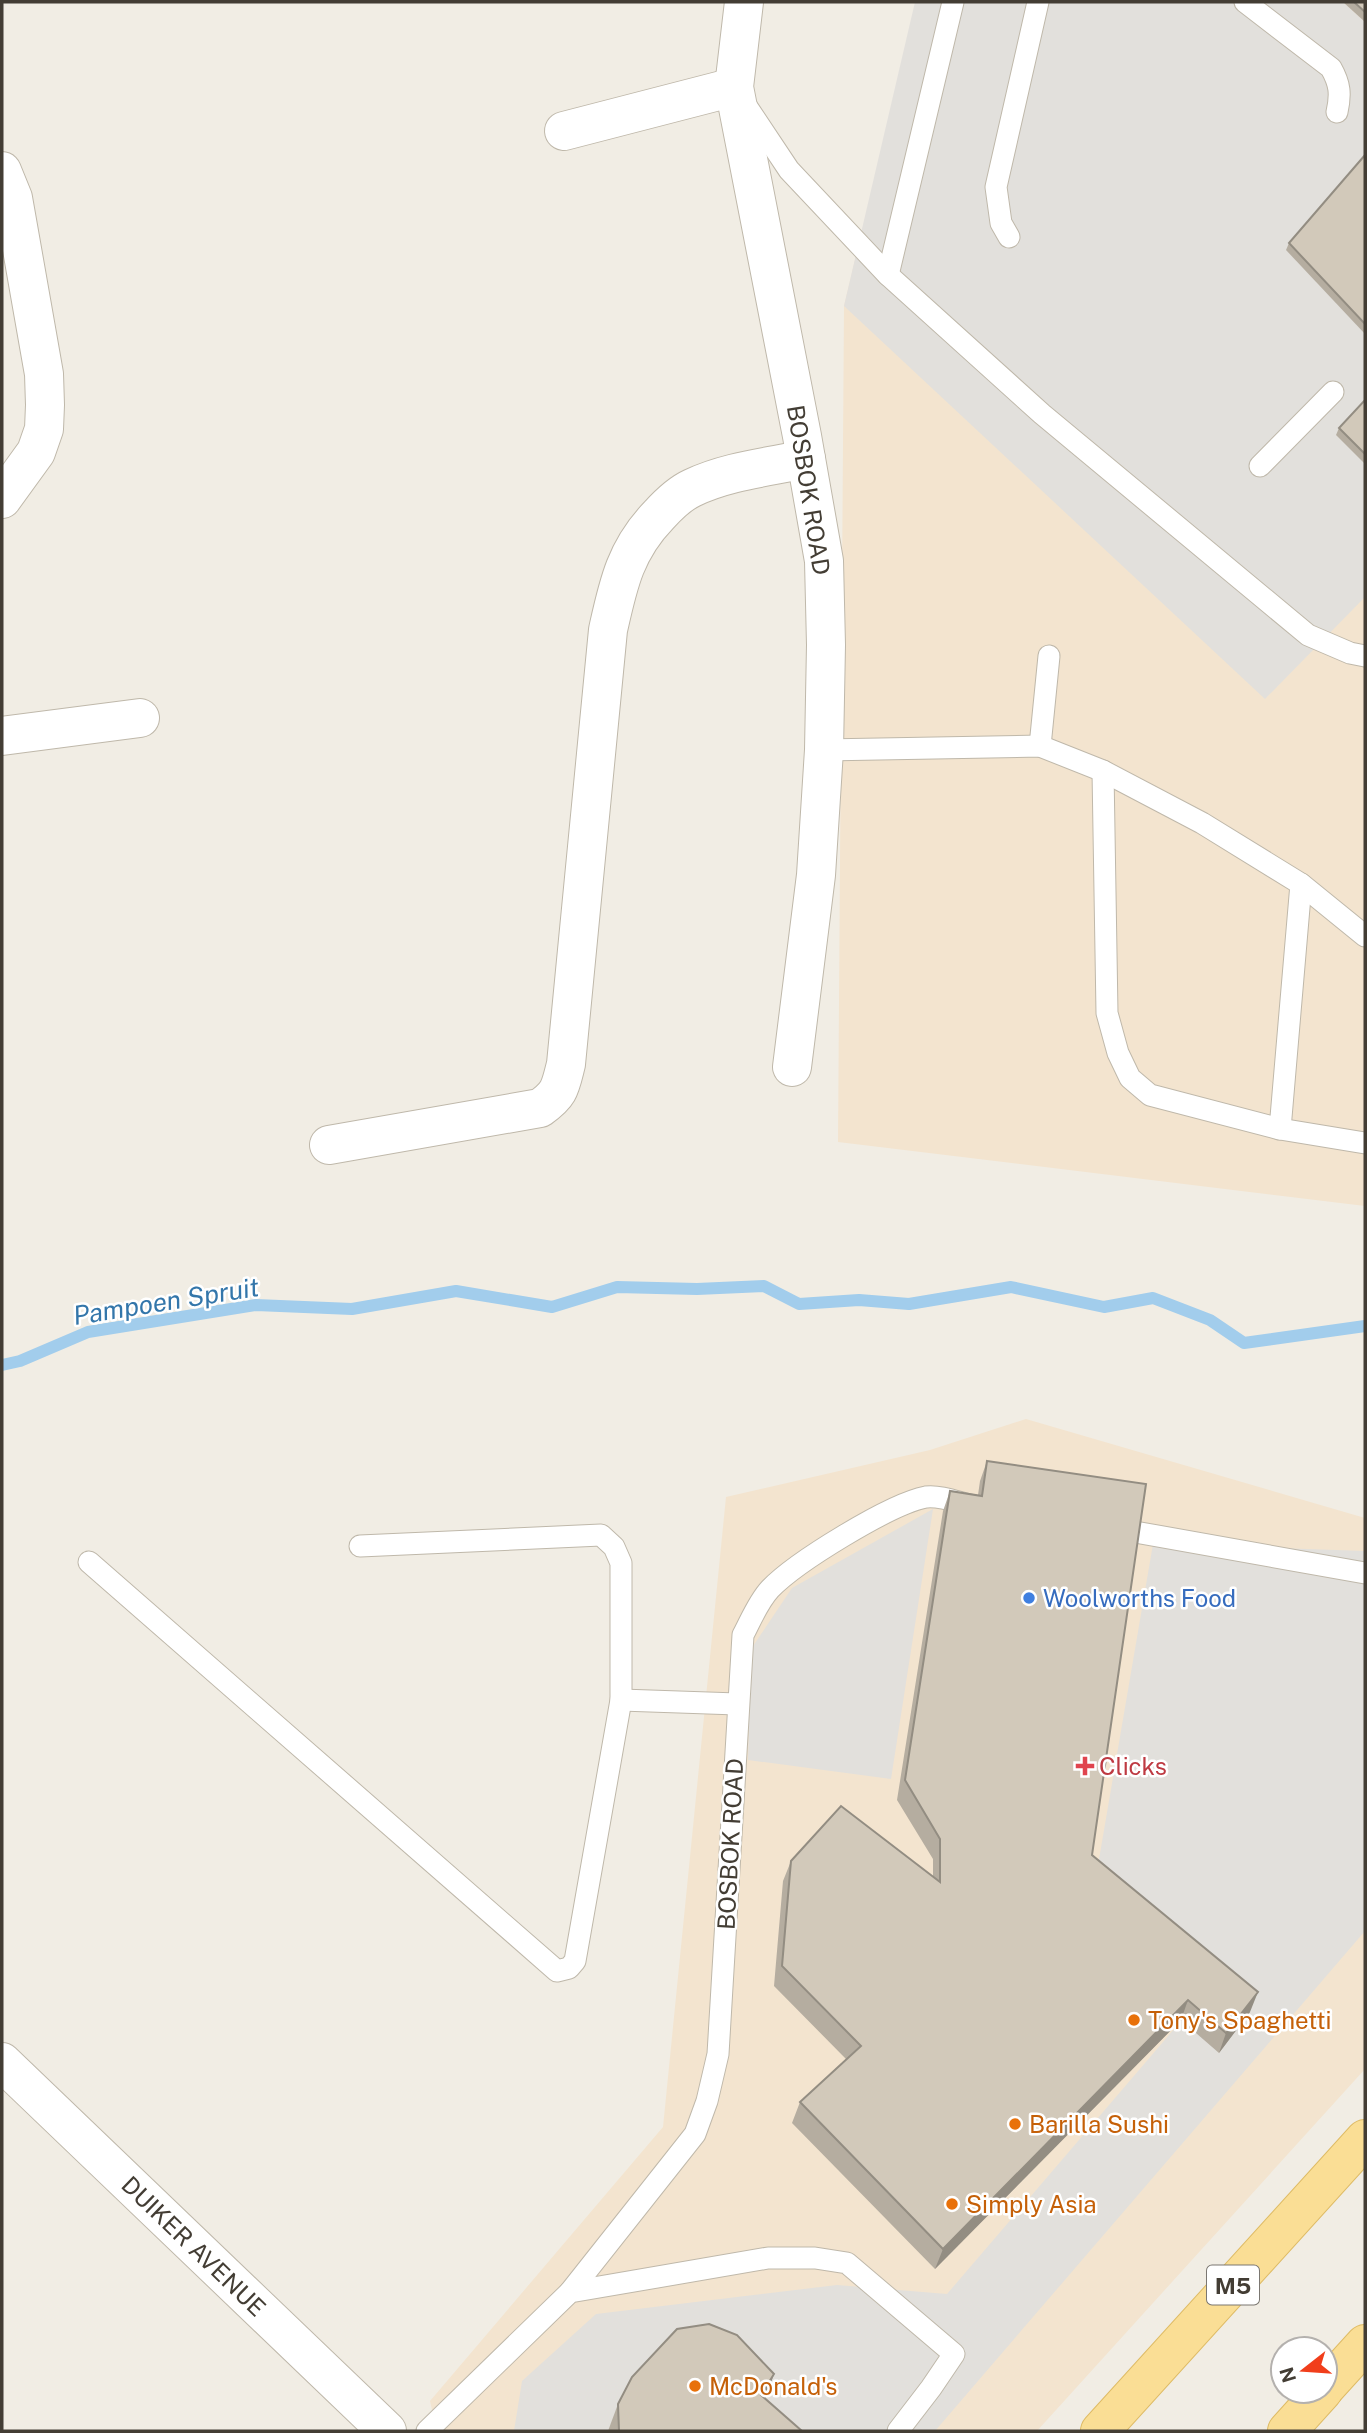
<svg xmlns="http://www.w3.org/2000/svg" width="1367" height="2433" font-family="'Public Sans',sans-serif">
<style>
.commercial{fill:#f3e4cf}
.parking{fill:#e2e0dc}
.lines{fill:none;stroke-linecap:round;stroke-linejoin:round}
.stream{stroke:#a2cdec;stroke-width:12}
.service-casing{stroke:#bfb8aa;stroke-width:23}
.minor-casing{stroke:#bfb8aa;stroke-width:40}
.primary-casing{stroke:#debb65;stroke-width:40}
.service{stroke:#fff;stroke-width:21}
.minor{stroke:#fff;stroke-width:38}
.primary{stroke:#fade95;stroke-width:38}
.wall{fill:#b5ada0}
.shaded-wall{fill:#938d82}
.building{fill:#d2c9ba;stroke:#938d82;stroke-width:2}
.shop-dot{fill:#3f7fe0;stroke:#fff;stroke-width:2.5}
.health-dot{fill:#e0444e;stroke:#fff;stroke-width:2.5}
.food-dot{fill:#e8710a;stroke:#fff;stroke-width:2.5}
.labels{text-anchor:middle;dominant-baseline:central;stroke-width:5;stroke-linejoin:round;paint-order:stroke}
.shield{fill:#fff;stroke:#7b7771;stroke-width:2}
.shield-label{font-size:23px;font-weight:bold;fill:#433d34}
.street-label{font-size:24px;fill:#433d34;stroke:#fff}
.shop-label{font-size:24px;fill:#366cbe;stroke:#fff;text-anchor:start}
.health-label{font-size:24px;fill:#be3a42;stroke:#fff;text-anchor:start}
.food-label{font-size:24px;fill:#c56008;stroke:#fff;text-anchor:start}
.water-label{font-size:26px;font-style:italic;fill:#3376aa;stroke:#fff}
</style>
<rect width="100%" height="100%" fill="#f1ede4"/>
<g class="commercial">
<path d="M 917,2 L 1365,2 L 1365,1206 L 838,1142 L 844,306 Z"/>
<path d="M 1026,1419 L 1365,1518 L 1365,2069 L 1037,2431 L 437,2431 L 430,2401 L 663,2127 L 726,1497 L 930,1450 Z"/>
</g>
<g class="parking">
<path d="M 915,2 L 1343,2 L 1365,22 L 1365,597 L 1265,699 L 844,306 Z"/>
<path d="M 933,1509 L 891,1779 L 748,1760 L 751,1649 L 792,1588 Z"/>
<path d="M 1153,1544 L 1365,1551 L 1365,1931 L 935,2431 L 514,2431 L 522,2381 L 596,2314 L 837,2285 L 947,2294 L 1223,1972 L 1097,1871 Z"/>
</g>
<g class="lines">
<path class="stream" d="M 2,1365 L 20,1361 L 88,1332 L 256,1305 L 352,1309 L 456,1291 L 552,1307 L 617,1287 L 697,1289 L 764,1286 L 799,1304 L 859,1300 L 909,1304 L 1011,1287 L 1104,1307 L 1153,1298 L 1210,1320 L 1244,1343 L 1365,1326"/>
<g class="service-casing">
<g id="service">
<path d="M 1245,2 L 1331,68 C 1340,84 1341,94 1337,112"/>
<path d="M 747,107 L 789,170 L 888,275 L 1042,414 L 1308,635 L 1350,653 L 1365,656"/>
<path d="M 1009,237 L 1001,223 L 996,187 L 1038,2"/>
<path d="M 888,275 L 953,2"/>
<path d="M 1260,466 L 1333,392"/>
<path d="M 1040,746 L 1049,656"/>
<path d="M 824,750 L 1040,746 L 1103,771 L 1202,823 L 1301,884 L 1365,936"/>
<path d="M 1103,771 L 1107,1013 L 1118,1053 L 1130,1078 L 1150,1095 L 1280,1129 L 1365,1143"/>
<path d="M 1280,1129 L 1301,884"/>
<path d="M 1135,1532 L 1365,1573"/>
<path d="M 89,1562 L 557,1971 L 569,1968 L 575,1961 L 621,1700 L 621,1563 L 614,1547 L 601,1535 L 360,1546"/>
<path d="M 621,1700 L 737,1704"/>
<path d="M 570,2292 L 695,2134 L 707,2101 L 718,2054 L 743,1635 C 751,1620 758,1602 770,1589 C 796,1562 890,1504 926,1497 C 940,1495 960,1503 974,1506"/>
<path d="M 427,2431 L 570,2292 L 768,2258 L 815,2258 L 847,2263 L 954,2354 L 931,2388 L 898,2431"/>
</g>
</g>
<g class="minor-casing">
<g id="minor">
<path d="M 744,2 L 734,87 L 802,436 L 824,561 L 826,645 L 824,750 L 816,875 L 792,1067"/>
<path d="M 564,131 L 734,87"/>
<path d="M 2,171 L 13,198 L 44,374 L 45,405 L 44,429 L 36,452 L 2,499"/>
<path d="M 2,736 L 140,718"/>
<path d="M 329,1145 L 540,1108 C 560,1094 560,1088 566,1064 L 608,630 C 618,585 625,550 659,515 C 669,504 679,494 692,488 C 727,471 769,467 806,459"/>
<path d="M 2,2062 L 387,2431"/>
</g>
</g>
<g class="primary-casing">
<g id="primary">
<path d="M 1325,2388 L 1365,2344"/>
<path d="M 1100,2431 L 1365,2139"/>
<path d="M 1287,2431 L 1323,2391"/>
</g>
</g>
<use href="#service" class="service"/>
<use href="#minor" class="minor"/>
<use href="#primary" class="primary"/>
</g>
<g class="wall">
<path d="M 1343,2 L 1365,2 L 1365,22 Z"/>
<path d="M 1365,155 L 1365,334 L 1286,250 L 1289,243 Z"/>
<path d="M 1365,400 L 1365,464 L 1336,435 L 1339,428 Z"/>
<path d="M 987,1461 L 1092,1855 L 1250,2012 L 1219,2053 L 1181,2020 L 935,2269 L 792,2123 L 800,2102 L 846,2059 L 774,1986 L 783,1881 L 791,1861 L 933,1877 L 933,1859 L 897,1800 L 943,1511 L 950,1491 L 978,1495 L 980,1481 Z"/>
<path d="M 765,2399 L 802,2431 L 608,2431 L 618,2404 Z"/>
</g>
<g class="shaded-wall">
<path d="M 1258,1992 L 1250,2012 L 1219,2053 L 1226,2033 Z"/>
<path d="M 1188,2000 L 1181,2020 L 935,2269 L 943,2249 Z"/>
<path d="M 774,2374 L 765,2400 L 761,2395 Z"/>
</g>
<g class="building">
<path d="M 1354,2 L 1365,2 L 1365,12 Z"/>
<path d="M 1365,155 L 1365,324 L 1289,243 Z"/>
<path d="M 1365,400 L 1365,454 L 1339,428 Z"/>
<path d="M 987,1461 L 1146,1484 L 1092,1855 L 1258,1992 L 1226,2033 L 1188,2000 L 943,2249 L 800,2102 L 861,2046 L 782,1966 L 791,1861 L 841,1806 L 940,1882 L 940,1839 L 905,1780 L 950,1491 L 982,1496 Z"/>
<path d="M 709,2324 L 737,2335 L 774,2374 L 761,2395 L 802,2431 L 619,2431 L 618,2404 L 632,2377 L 677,2329 Z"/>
</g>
<circle class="shop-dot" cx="1029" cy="1598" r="7"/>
<path class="health-dot" d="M1081.5 1755.5h7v7h7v7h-7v7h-7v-7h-7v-7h7z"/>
<g class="food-dot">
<circle cx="1134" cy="2020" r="7"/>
<circle cx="1015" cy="2124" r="7"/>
<circle cx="952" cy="2204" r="7"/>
<circle cx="695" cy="2386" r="7"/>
</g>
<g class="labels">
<rect class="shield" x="1207" y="2265.5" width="52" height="39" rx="5"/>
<g class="shield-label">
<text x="1233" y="2285">M5</text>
</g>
<g class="street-label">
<text transform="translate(809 490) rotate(81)">BOSBOK ROAD</text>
<text transform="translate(730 1844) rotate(-87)">BOSBOK ROAD</text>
<text transform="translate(194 2246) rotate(44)">DUIKER AVENUE</text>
</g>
<g class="shop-label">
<text x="1043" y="1598">Woolworths Food</text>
</g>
<g class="health-label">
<text x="1099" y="1766">Clicks</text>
</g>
<g class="food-label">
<text x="1148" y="2020">Tony's Spaghetti</text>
<text x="1029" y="2124">Barilla Sushi</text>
<text x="966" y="2204">Simply Asia</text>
<text x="709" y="2386">McDonald's</text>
</g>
<g class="water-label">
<text transform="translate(166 1301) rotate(-9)">Pampoen Spruit</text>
</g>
</g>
<rect width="1367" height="2433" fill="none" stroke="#433d34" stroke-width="7"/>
<g transform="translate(1304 2370) rotate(253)"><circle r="33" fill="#ffffff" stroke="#b4b1ae" stroke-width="2"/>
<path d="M0-5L12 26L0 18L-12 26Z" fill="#f13e1b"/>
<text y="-10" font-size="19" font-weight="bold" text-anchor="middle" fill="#433d34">N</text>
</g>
</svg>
